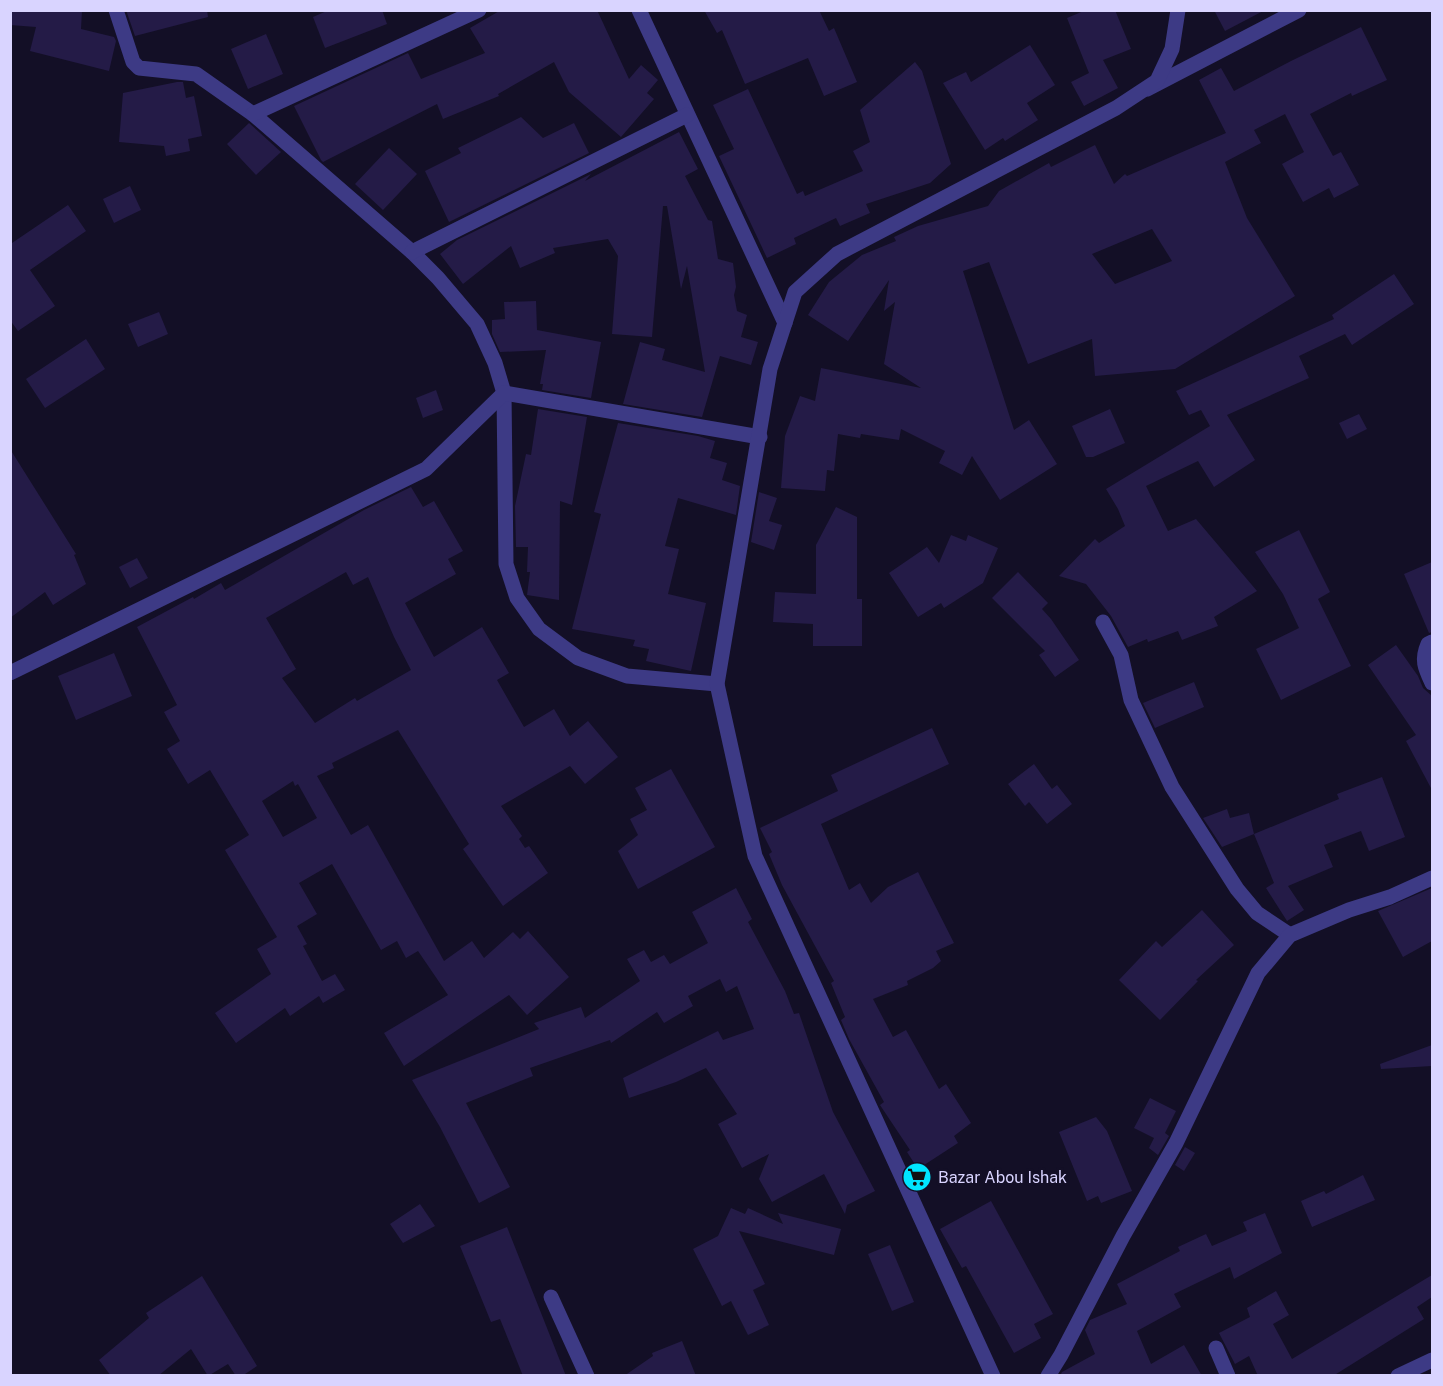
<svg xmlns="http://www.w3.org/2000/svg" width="1443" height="1386" font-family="'Public Sans',sans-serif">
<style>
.building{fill:#241b47;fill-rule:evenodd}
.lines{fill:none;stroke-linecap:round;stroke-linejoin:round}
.minor{stroke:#3d3a85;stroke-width:15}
.tertiary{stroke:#3d3a85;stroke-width:15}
.labels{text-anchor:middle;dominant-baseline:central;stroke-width:6;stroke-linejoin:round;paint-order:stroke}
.poi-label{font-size:16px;fill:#d9d4ff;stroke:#130f26;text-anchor:start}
</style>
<rect width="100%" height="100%" fill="#130f26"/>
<g class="building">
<path d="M 10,10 L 82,10 L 81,29 L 114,37 L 116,41 L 109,71 L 30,51 L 36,27 L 10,25 Z"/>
<path d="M 126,10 L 207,10 L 208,17 L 135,36 Z"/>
<path d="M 329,10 L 382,10 L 387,24 L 325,48 L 313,17 Z"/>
<path d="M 501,10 L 597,10 L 629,79 L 641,65 L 658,80 L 647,93 L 654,99 L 621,137 L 569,92 L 554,62 L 498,94 L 499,96 L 443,119 L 437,104 L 323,162 L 321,160 L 294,106 L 408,53 L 421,79 L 485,53 L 470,28 Z"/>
<path d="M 704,10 L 819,10 L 829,31 L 834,28 L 857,82 L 824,96 L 808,58 L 745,84 L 722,30 L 717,33 Z"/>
<path d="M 1086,10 L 1115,10 L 1131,49 L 1103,60 L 1118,88 L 1084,106 L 1071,82 L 1089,73 L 1067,18 Z"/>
<path d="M 1214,10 L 1265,10 L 1225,31 Z"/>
<path d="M 1361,27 L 1387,80 L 1352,96 L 1351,93 L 1310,114 L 1333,156 L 1341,152 L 1359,185 L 1334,198 L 1329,188 L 1303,202 L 1282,164 L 1304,152 L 1285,114 L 1254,130 L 1261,143 L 1225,162 L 1247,218 L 1295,296 L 1175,369 L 1095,376 L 1092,339 L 1028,364 L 989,262 L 963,271 L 1014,430 L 1029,420 L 1057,464 L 1000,500 L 972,456 L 962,475 L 939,463 L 945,451 L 901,429 L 899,440 L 861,434 L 860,438 L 838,434 L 834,471 L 827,470 L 825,491 L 781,488 L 785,436 L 800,396 L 815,401 L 821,368 L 921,388 L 884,364 L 895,302 L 884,311 L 889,280 L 848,341 L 808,315 L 829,282 L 862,255 L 896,241 L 894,237 L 918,226 L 988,206 L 999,191 L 1049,163 L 1051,167 L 1095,145 L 1114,184 L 1125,174 L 1127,176 L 1226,133 L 1199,80 L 1221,68 L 1234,91 L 1291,61 ZM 1152,229 L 1172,261 L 1115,284 L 1092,254 Z"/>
<path d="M 266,34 L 283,74 L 248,89 L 231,49 Z"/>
<path d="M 1030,45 L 1055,85 L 1027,103 L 1038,120 L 1005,141 L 1003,138 L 985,150 L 943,83 L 966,72 L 971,82 Z"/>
<path d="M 915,62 L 922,71 L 951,164 L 930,183 L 866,204 L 870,213 L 840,226 L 836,218 L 794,238 L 796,244 L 767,258 L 719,156 L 734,149 L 713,105 L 748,89 L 797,194 L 803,191 L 805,196 L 863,171 L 853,151 L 870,142 L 860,110 Z"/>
<path d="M 177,82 L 183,82 L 186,98 L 194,96 L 202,136 L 188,139 L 190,151 L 166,156 L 164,146 L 119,142 L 123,93 Z"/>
<path d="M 521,117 L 543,138 L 574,123 L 589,153 L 449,222 L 425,171 L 461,153 L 458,148 Z"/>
<path d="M 249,123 L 281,152 L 256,175 L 227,144 Z"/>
<path d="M 679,132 L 698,169 L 685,176 L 708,220 L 712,221 L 718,259 L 733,263 L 736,287 L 734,295 L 737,311 L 747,315 L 741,337 L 758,342 L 751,365 L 720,356 L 702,417 L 623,404 L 640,342 L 665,349 L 662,360 L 705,372 L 687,266 L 681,289 L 667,206 L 663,206 L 652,337 L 612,334 L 618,256 L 608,239 L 553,248 L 555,253 L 520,268 L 511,246 L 463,284 L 440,254 L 457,240 L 591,174 L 585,181 Z"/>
<path d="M 389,148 L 417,174 L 383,210 L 355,184 Z"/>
<path d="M 130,186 L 141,210 L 114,223 L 103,199 Z"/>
<path d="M 68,205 L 86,231 L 30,270 L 55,306 L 18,331 L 10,320 L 10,241 L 12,243 Z"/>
<path d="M 1394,274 L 1414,304 L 1352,345 L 1345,334 L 1299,356 L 1309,378 L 1227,415 L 1255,460 L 1214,487 L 1198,461 L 1146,486 L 1168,531 L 1196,519 L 1257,591 L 1214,617 L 1218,626 L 1182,640 L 1178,631 L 1148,642 L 1147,639 L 1128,647 L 1111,616 L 1086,584 L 1059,576 L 1095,539 L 1099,543 L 1125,526 L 1118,509 L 1106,489 L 1210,426 L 1201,410 L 1189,415 L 1176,391 L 1334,319 L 1332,315 Z"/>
<path d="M 536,301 L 537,330 L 601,342 L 591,398 L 542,390 L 543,384 L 540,384 L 546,350 L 500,352 L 492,334 L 492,320 L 505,319 L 504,302 Z"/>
<path d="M 159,312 L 168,334 L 138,347 L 128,324 Z"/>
<path d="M 86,339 L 105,369 L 45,408 L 26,379 Z"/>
<path d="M 436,390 L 443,410 L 423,418 L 416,398 Z"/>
<path d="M 538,409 L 587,417 L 572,505 L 560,501 L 559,600 L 527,595 L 530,572 L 527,572 L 528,547 L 516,547 L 515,506 L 526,454 L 531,455 Z"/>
<path d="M 1110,409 L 1125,443 L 1093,457 L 1086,457 L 1072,426 Z"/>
<path d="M 1359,414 L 1367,429 L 1347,439 L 1339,423 Z"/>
<path d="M 618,423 L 698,436 L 715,441 L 710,458 L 727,463 L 722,480 L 740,486 L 736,515 L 678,498 L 665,546 L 679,549 L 668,594 L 706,603 L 691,671 L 646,661 L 649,649 L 633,646 L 635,640 L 572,629 L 601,514 L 594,512 Z"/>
<path d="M 10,449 L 76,554 L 74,555 L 86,584 L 53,605 L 45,592 L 10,618 Z"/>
<path d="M 411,487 L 423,507 L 434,501 L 463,551 L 448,559 L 456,574 L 405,603 L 434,657 L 482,627 L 509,673 L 497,680 L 524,727 L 554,709 L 570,736 L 588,721 L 618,757 L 585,784 L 570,766 L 501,806 L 522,836 L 519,839 L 525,848 L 529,846 L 548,873 L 503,906 L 463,849 L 469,844 L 398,730 L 332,763 L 334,768 L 317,776 L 351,835 L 368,825 L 444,961 L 472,941 L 484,958 L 513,932 L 520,939 L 528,931 L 569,977 L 527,1015 L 509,995 L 404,1066 L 384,1033 L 448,995 L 418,951 L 406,958 L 397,941 L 381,950 L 332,864 L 299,883 L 317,914 L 297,926 L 307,944 L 303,946 L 322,981 L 335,974 L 345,990 L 323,1003 L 319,996 L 290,1016 L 285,1008 L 236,1043 L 215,1013 L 271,974 L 257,949 L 277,937 L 225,850 L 249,835 L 210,770 L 188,784 L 167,749 L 180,741 L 164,712 L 177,705 L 137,627 L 193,597 L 194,599 L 221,583 L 225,590 L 364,510 ZM 346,572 L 353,585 L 368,577 L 394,637 L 411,670 L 357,701 L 355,698 L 315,723 L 282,678 L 296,669 L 266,618 ZM 293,781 L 295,786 L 298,784 L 317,818 L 283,837 L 262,801 Z"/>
<path d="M 759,492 L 777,498 L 769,521 L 782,525 L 774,550 L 751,542 Z"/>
<path d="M 836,507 L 857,517 L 857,599 L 862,599 L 862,646 L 813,646 L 813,624 L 773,622 L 775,592 L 816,594 L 816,545 Z"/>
<path d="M 1299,530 L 1330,592 L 1318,599 L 1351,666 L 1281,700 L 1256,649 L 1299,628 L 1283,594 L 1255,552 Z"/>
<path d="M 951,535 L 966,541 L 968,535 L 998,548 L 983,583 L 944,608 L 941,603 L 918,617 L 889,573 L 927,547 L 939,563 Z"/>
<path d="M 137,558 L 148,578 L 130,588 L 119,567 Z"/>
<path d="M 1432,562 L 1432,632 L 1429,633 L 1404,574 Z"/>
<path d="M 1018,572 L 1048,603 L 1042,609 L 1051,619 L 1079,660 L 1055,677 L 1039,655 L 1045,651 L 992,598 Z"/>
<path d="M 1396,645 L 1418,676 L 1423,688 L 1432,696 L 1432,790 L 1406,741 L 1416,735 L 1368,665 Z"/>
<path d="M 114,653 L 132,696 L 76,720 L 58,676 Z"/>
<path d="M 1194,682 L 1204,707 L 1155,728 L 1143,703 Z"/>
<path d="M 932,728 L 949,764 L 821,824 L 849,890 L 860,883 L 871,903 L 888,887 L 918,872 L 954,943 L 936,951 L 941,961 L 933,968 L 907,981 L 908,985 L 873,999 L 893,1037 L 906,1030 L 939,1089 L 946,1084 L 971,1123 L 954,1136 L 958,1143 L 918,1169 L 907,1152 L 910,1150 L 880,1105 L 884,1102 L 849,1039 L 841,1020 L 845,1017 L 831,983 L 834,981 L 782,885 L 769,854 L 772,852 L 760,828 L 838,791 L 831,775 Z"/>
<path d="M 1034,764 L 1052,789 L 1057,785 L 1072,804 L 1047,824 L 1029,802 L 1025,806 L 1008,784 Z"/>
<path d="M 671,769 L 715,847 L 638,889 L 618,851 L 638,835 L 630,819 L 647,810 L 635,788 Z"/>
<path d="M 1382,777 L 1405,837 L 1369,851 L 1361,831 L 1324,845 L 1333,867 L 1288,886 L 1304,910 L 1287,921 L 1266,888 L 1274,883 L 1254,834 L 1222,847 L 1203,818 L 1227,809 L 1230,818 L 1249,813 L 1254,834 L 1339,799 L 1337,794 Z"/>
<path d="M 736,888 L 752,919 L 748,922 L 785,991 L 794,1014 L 799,1013 L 833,1112 L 875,1191 L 847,1205 L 845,1214 L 824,1174 L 772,1202 L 759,1179 L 769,1154 L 742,1168 L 718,1124 L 737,1114 L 706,1068 L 676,1082 L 629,1098 L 623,1078 L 718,1031 L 723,1040 L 754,1029 L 737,986 L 726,992 L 720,979 L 688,996 L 693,1006 L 664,1023 L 657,1012 L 611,1043 L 610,1040 L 530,1068 L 533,1076 L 466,1103 L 510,1187 L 479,1203 L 440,1127 L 412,1080 L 539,1029 L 534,1023 L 581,1007 L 585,1018 L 640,981 L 627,959 L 644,950 L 651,962 L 664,955 L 670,964 L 708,943 L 692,912 Z"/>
<path d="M 1432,888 L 1432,941 L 1403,957 L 1378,911 Z"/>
<path d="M 1202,910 L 1234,945 L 1196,980 L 1198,981 L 1160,1020 L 1119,980 L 1156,941 L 1162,947 Z"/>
<path d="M 1432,1045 L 1432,1066 L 1381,1069 L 1380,1064 Z"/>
<path d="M 1150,1098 L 1176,1111 L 1165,1133 L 1169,1136 L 1158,1155 L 1149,1148 L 1154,1138 L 1134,1128 Z"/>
<path d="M 1096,1117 L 1107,1131 L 1132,1191 L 1101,1203 L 1098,1196 L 1087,1201 L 1059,1132 Z"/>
<path d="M 1185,1147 L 1195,1153 L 1184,1171 L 1175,1165 Z"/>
<path d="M 1363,1175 L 1375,1200 L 1312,1227 L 1301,1201 L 1324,1191 L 1326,1194 Z"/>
<path d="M 991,1201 L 1053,1314 L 1034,1324 L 1041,1338 L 1014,1353 L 966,1266 L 962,1268 L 940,1229 Z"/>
<path d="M 420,1204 L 435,1226 L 403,1243 L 390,1224 Z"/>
<path d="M 731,1208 L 745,1214 L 748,1208 L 783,1224 L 778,1213 L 841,1229 L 834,1255 L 739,1231 L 765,1284 L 753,1290 L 769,1325 L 748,1335 L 731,1301 L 722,1306 L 693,1249 L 718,1236 Z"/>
<path d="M 1265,1213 L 1282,1253 L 1234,1279 L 1230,1267 L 1174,1294 L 1181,1307 L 1137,1331 L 1151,1364 L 1184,1345 L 1202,1376 L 1060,1376 L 1062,1372 L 1095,1354 L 1085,1330 L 1090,1320 L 1127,1304 L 1117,1284 L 1180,1251 L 1178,1247 L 1206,1234 L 1212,1246 L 1247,1231 L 1243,1222 Z"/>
<path d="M 507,1227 L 566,1376 L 523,1376 L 500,1319 L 491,1322 L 460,1246 Z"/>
<path d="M 890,1245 L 914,1302 L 892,1311 L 868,1254 Z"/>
<path d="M 1432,1275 L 1432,1297 L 1417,1307 L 1424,1319 L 1333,1376 L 1258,1376 L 1249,1356 L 1235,1364 L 1219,1333 L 1250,1317 L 1247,1308 L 1276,1291 L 1289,1315 L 1273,1324 L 1292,1359 Z"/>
<path d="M 202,1276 L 257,1366 L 242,1376 L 236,1376 L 228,1364 L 208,1376 L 191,1349 L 158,1376 L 111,1376 L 99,1360 L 149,1318 L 146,1313 Z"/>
<path d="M 682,1341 L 696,1376 L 624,1376 L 653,1356 L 652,1353 Z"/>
</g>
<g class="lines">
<g class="minor">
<path d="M 116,10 L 133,62 L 139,68 L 196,74 L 253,114 L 412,252 L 438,278 L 477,324 L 495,363 L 504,393 L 506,564 L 517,598 L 539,629 L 578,658 L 627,676 L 717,684"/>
<path d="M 639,10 L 785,323"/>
<path d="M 1147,89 L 1299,10"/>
<path d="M 253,114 L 479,10"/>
<path d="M 412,252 L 687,115"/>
<path d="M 1103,622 L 1121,655 L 1131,700 L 1172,787 L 1237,889 L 1257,913 L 1290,935"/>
<path d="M 1432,642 L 1428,644 C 1421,660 1425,668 1432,683"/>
<path d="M 10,673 L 426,469 L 504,393 L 760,437"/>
<path d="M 551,1297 L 587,1376"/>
<path d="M 1216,1348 L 1228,1376"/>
<path d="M 1048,1376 L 1061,1355 L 1123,1236 L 1176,1143 L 1258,973 L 1290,935 L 1349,910 L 1390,897 L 1432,878"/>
<path d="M 1398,1376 L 1432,1360"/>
</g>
<path class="tertiary" d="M 993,1376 L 755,856 L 717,684 L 770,369 L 795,292 L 837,254 L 1116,108 L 1157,81 L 1172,49 L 1178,10"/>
</g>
<defs>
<g id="supermarket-disc" transform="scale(1.5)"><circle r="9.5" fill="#00e5ff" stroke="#130f26"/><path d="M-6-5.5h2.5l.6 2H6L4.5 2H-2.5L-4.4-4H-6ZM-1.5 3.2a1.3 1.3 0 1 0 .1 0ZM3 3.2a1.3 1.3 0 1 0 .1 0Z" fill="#111"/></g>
</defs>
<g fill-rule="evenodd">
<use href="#supermarket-disc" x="917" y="1177"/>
</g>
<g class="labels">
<g class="poi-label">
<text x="938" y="1177">Bazar Abou Ishak</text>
</g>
</g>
<rect width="1443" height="1386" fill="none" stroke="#d9d4ff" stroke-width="24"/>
</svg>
